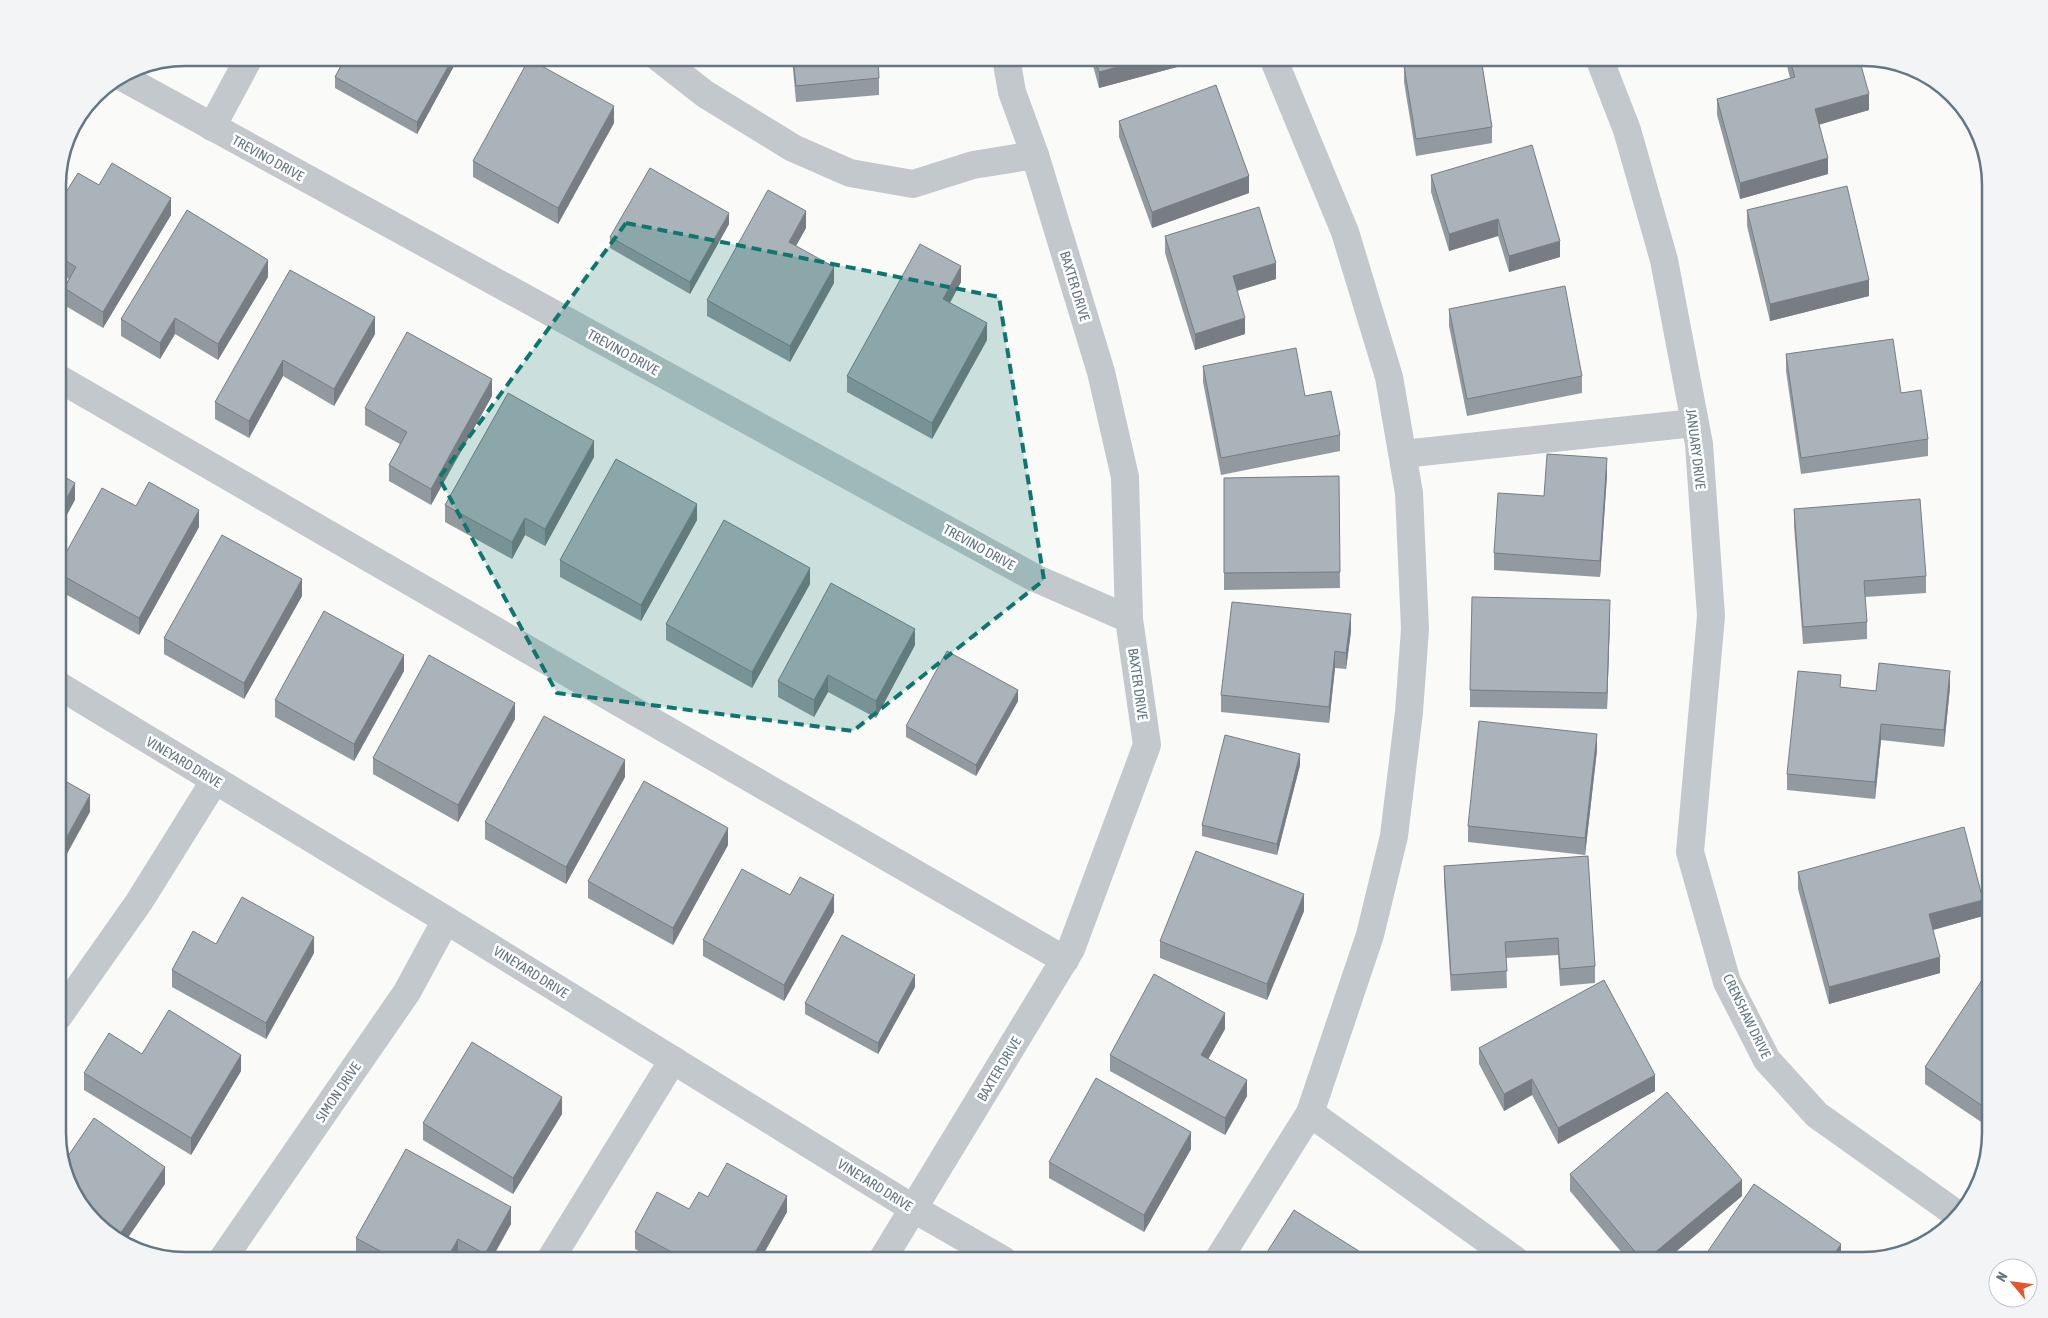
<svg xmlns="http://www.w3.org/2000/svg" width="2048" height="1318" font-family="'Asap Condensed',sans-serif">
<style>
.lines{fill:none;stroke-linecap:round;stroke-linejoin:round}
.minor{stroke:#c3c8cc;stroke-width:28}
.wall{fill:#929a9f}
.shaded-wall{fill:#777d82}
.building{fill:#aab3b9;stroke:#777d82}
.marked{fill:#0f766e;fill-opacity:0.2;stroke:#0f766e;stroke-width:4;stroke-dasharray:10 6;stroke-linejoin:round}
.labels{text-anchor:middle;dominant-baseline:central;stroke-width:5;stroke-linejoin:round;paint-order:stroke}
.street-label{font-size:14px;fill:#657683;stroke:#fff}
.rim{fill:none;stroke:#657683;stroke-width:2.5}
</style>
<rect width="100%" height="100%" fill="#fafaf8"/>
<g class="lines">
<g class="minor">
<path d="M 659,58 L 705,94 L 793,148 L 850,173 L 913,184 L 973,165 L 1035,155"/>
<path d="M 1599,58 L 1627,130 L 1664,260 L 1699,444 L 1711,616 L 1690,852 L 1727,982 L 1767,1060 L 1817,1115 L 1958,1215"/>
<path d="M 122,77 L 1035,578 L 1129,619"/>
<path d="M 212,127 L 249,58"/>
<path d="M 58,378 L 1065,960"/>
<path d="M 1403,454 L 1694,423"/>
<path d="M 58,685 L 446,920 L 914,1209 L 1003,1260"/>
<path d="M 58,1017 L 139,902 L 215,780"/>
<path d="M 1310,1113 L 1515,1260"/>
<path d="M 222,1260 L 407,992 L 446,920"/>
<path d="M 550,1260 L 673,1060"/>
<path d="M 882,1260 L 1071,949 L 1147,745 L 1129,619 L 1125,477 L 1101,372 L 1035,155 L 1012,92 L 1006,58"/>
<path d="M 1218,1260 L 1310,1113 L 1370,935 L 1394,836 L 1409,712 L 1415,629 L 1409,493 L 1389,377 L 1345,232 L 1273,58"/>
</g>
</g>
<g class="wall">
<path d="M 454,58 L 454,66 L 417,134 L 335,88 L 335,77 Z"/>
<path d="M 792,58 L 878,58 L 879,78 L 879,95 L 796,102 Z"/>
<path d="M 1091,58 L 1203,58 L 1203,60 L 1099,88 Z"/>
<path d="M 1424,58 L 1481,58 L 1492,127 L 1492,143 L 1416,156 L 1404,82 L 1404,66 L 1425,63 Z"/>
<path d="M 1785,58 L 1859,58 L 1869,110 L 1819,124 L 1828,174 L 1740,199 L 1717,115 L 1717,99 L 1790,78 Z"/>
<path d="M 1119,121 L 1249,193 L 1152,228 L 1119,137 Z"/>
<path d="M 614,123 L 558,224 L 473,177 L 473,161 Z"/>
<path d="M 1431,175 L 1560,257 L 1509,272 L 1498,236 L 1449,251 L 1431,192 Z"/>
<path d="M 99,185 L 171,215 L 103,328 L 64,305 L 64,288 L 69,279 L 58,272 L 58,205 Z"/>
<path d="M 1747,210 L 1869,296 L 1770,321 L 1747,226 Z"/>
<path d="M 729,224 L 690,294 L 610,248 L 610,237 Z"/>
<path d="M 806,228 L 796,246 L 834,283 L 790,362 L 707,316 L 707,300 Z"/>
<path d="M 1165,236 L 1276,279 L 1237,291 L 1245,334 L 1195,350 L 1165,253 Z"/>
<path d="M 290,270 L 375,334 L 334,406 L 283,376 L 249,438 L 215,419 L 215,402 Z"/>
<path d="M 268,277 L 218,360 L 175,334 L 160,359 L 121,336 L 121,319 Z"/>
<path d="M 961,282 L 950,303 L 987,340 L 932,439 L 847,392 L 847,376 Z"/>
<path d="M 1449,309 L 1582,376 L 1582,393 L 1467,416 L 1449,326 Z"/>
<path d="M 1786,354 L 1901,393 L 1928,439 L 1928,456 L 1801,474 L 1786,371 Z"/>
<path d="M 1203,366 L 1305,396 L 1340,435 L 1340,451 L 1221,475 L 1203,382 Z"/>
<path d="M 492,396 L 431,505 L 389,481 L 389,465 L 400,444 L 365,425 L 365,408 Z"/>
<path d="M 594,457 L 545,546 L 525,535 L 512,559 L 445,522 L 445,505 Z"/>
<path d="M 1607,475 L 1600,577 L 1494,570 L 1494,553 L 1544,496 Z"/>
<path d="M 1339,476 L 1340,588 L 1224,590 L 1224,478 Z"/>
<path d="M 136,506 L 199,527 L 139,635 L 58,590 L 58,567 Z"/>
<path d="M 1794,509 L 1926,576 L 1926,593 L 1865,597 L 1867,622 L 1867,639 L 1803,644 L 1794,526 Z"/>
<path d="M 697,520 L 641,621 L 560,577 L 560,560 Z"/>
<path d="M 810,584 L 752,688 L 666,640 L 666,624 Z"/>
<path d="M 302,596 L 244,699 L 164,654 L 164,638 Z"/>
<path d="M 1610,617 L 1607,709 L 1470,707 L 1470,690 Z"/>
<path d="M 1351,631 L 1346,669 L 1335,668 L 1329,723 L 1221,712 L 1221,695 Z"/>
<path d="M 915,645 L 876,718 L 828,692 L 814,717 L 778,697 L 778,681 Z"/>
<path d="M 404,671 L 354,761 L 275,717 L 275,700 Z"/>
<path d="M 1841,687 L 1876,691 L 1950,687 L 1944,747 L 1881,740 L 1875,799 L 1787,790 L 1787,774 Z"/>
<path d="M 1018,701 L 976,776 L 906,737 L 906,726 Z"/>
<path d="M 515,719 L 458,822 L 373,774 L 373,758 Z"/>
<path d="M 1597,750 L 1585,855 L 1468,842 L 1468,826 Z"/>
<path d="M 1300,765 L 1277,855 L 1202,836 L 1202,825 Z"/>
<path d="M 625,777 L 566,884 L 485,839 L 485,822 Z"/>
<path d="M 728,845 L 673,945 L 588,898 L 588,881 Z"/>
<path d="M 1588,856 L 1595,966 L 1595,983 L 1560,986 L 1558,955 L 1506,958 L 1507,988 L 1451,991 L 1444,882 L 1444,866 Z"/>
<path d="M 1798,872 L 1983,916 L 1933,930 L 1940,973 L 1829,1004 L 1798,889 Z"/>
<path d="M 790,895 L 834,912 L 784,1001 L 703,956 L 703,940 Z"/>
<path d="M 1304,911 L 1267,1000 L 1160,958 L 1160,941 Z"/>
<path d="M 314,953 L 266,1039 L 172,987 L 172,970 Z"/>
<path d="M 1990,968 L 1990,1128 L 1925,1084 L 1925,1067 Z"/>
<path d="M 915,987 L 878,1054 L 805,1014 L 805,1003 Z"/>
<path d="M 1225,1029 L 1208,1059 L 1247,1096 L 1225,1135 L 1110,1071 L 1110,1055 Z"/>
<path d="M 1479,1048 L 1655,1091 L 1558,1144 L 1532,1095 L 1504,1111 L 1479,1064 Z"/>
<path d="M 142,1054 L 241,1071 L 191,1155 L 84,1090 L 84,1073 Z"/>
<path d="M 562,1114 L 513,1194 L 423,1140 L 423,1123 Z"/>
<path d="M 1191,1149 L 1144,1232 L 1049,1178 L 1049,1162 Z"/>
<path d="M 1570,1174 L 1742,1196 L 1666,1260 L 1628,1260 L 1570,1191 Z"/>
<path d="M 708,1197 L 787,1212 L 760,1260 L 656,1260 L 635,1249 L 635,1232 L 689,1209 Z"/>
<path d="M 511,1224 L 491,1260 L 467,1260 L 458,1255 L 455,1260 L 368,1260 L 356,1254 L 356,1238 Z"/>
</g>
<g class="shaded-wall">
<path d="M 453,58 L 454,58 L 454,66 L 417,134 L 417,122 Z"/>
<path d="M 1151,58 L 1203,58 L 1203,60 L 1099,88 L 1099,72 Z"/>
<path d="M 1869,94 L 1869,110 L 1815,126 L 1815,109 Z"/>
<path d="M 614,106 L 614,123 L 558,224 L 558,208 Z"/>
<path d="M 1828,158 L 1828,174 L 1740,199 L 1740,183 Z"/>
<path d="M 1249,176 L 1249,193 L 1152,228 L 1152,212 Z"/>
<path d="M 171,198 L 171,215 L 103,328 L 103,312 Z"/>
<path d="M 806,211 L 806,228 L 789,258 L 789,242 Z"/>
<path d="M 729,213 L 729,224 L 690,294 L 690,282 Z"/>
<path d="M 1498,219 L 1498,236 L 1449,251 L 1449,234 Z"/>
<path d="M 1560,241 L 1560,257 L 1509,272 L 1509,256 Z"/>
<path d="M 268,260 L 268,277 L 218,360 L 218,344 Z"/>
<path d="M 1276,263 L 1276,279 L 1233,292 L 1233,276 Z"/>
<path d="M 961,266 L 961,282 L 943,315 L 943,299 Z"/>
<path d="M 834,267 L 834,283 L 790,362 L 790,346 Z"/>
<path d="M 1869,280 L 1869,296 L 1770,321 L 1770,304 Z"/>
<path d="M 375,317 L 375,334 L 334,406 L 334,389 Z"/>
<path d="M 175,318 L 175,334 L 160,359 L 160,343 Z"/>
<path d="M 1245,318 L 1245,334 L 1195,350 L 1195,334 Z"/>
<path d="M 987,323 L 987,340 L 932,439 L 932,423 Z"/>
<path d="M 283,360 L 283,376 L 249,438 L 249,421 Z"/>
<path d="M 492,379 L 492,396 L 431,505 L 431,489 Z"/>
<path d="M 594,441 L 594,457 L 545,546 L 545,529 Z"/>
<path d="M 1607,458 L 1607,475 L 1600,577 L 1600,561 Z"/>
<path d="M 75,483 L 75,500 L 58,531 L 58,514 Z"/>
<path d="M 697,504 L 697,520 L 641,621 L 641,605 Z"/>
<path d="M 199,510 L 199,527 L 139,635 L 139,618 Z"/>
<path d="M 525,518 L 525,535 L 512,559 L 512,542 Z"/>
<path d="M 810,568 L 810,584 L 752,688 L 752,672 Z"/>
<path d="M 302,579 L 302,596 L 244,699 L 244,683 Z"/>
<path d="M 1610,600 L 1610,617 L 1607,709 L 1607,693 Z"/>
<path d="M 1351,614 L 1351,631 L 1346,669 L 1346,653 Z"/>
<path d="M 915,629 L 915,645 L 876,718 L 876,701 Z"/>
<path d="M 1335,651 L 1335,668 L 1329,723 L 1329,707 Z"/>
<path d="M 404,655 L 404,671 L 354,761 L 354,744 Z"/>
<path d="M 1950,671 L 1950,687 L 1944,747 L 1944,730 Z"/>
<path d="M 828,675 L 828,692 L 814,717 L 814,700 Z"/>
<path d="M 1018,690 L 1018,701 L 976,776 L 976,765 Z"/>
<path d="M 515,703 L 515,719 L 458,822 L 458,805 Z"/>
<path d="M 1881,724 L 1881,740 L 1875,799 L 1875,782 Z"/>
<path d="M 1597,734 L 1597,750 L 1585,855 L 1585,838 Z"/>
<path d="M 1300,754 L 1300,765 L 1277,855 L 1277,844 Z"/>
<path d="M 625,760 L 625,777 L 566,884 L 566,867 Z"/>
<path d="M 90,795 L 90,812 L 58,870 L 58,853 Z"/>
<path d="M 728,828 L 728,845 L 673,945 L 673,928 Z"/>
<path d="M 1304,894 L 1304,911 L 1267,1000 L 1267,984 Z"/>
<path d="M 834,895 L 834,912 L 784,1001 L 784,985 Z"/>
<path d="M 1983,900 L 1983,916 L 1929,931 L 1929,914 Z"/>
<path d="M 314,937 L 314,953 L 266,1039 L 266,1023 Z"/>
<path d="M 1940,957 L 1940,973 L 1829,1004 L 1829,987 Z"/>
<path d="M 915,975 L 915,987 L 878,1054 L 878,1043 Z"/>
<path d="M 1225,1013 L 1225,1029 L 1201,1072 L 1201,1055 Z"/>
<path d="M 241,1055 L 241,1071 L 191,1155 L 191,1138 Z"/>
<path d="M 1655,1075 L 1655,1091 L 1558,1144 L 1558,1128 Z"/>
<path d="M 1532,1079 L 1532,1095 L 1504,1111 L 1504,1094 Z"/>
<path d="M 1247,1080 L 1247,1096 L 1225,1135 L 1225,1118 Z"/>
<path d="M 562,1097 L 562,1114 L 513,1194 L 513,1178 Z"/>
<path d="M 1191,1132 L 1191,1149 L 1144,1232 L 1144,1215 Z"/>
<path d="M 165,1167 L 165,1184 L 125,1242 L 116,1240 Z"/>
<path d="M 1742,1180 L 1742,1196 L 1666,1260 L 1646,1260 Z"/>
<path d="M 787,1196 L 787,1212 L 760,1260 L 751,1260 Z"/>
<path d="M 511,1207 L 511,1224 L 491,1260 L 485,1260 L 485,1254 Z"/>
<path d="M 458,1239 L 458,1255 L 455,1260 L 446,1260 Z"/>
<path d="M 1841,1244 L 1841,1260 L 1830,1260 Z"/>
</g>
<g class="building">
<path d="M 345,58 L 453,58 L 417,122 L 335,77 Z"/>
<path d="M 793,58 L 878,58 L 879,78 L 796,86 Z"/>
<path d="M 1095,58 L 1151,58 L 1099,72 Z"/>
<path d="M 1426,58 L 1481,58 L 1492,127 L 1416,139 L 1404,66 L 1427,62 Z"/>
<path d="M 1789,58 L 1859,58 L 1869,94 L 1815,109 L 1828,158 L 1740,183 L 1717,99 L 1795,77 Z"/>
<path d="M 529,59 L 614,106 L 558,208 L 473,161 Z"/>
<path d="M 1216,85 L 1249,176 L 1152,212 L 1119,121 Z"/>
<path d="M 1532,145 L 1560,241 L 1509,256 L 1498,219 L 1449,234 L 1431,175 Z"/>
<path d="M 112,163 L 171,198 L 103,312 L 64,288 L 76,267 L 58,256 L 58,205 L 78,173 L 99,185 Z"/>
<path d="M 650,168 L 729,213 L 690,282 L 610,237 Z"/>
<path d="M 1847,186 L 1869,280 L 1770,304 L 1747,210 Z"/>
<path d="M 768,190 L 806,211 L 789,242 L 834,267 L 790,346 L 707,300 Z"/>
<path d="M 1259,207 L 1276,263 L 1233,276 L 1245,318 L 1195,334 L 1165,236 Z"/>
<path d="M 187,210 L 268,260 L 218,344 L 175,318 L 160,343 L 121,319 Z"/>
<path d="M 920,244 L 961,266 L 943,299 L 987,323 L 932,423 L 847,376 Z"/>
<path d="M 290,270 L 375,317 L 334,389 L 283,360 L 249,421 L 215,402 Z"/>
<path d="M 1565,286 L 1582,376 L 1467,399 L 1449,309 Z"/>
<path d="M 407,332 L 492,379 L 431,489 L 389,465 L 407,432 L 365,408 Z"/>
<path d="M 1893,339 L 1901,393 L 1921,390 L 1928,439 L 1801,458 L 1786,354 Z"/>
<path d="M 1296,348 L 1305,396 L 1331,391 L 1340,435 L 1221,458 L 1203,366 Z"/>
<path d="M 508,393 L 594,441 L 545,529 L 525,518 L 512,542 L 445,505 Z"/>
<path d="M 1547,454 L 1607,458 L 1600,561 L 1494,553 L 1498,493 L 1544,496 Z"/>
<path d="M 616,459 L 697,504 L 641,605 L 560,560 Z"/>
<path d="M 58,473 L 75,483 L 58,514 Z"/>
<path d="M 1339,476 L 1340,572 L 1224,573 L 1224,478 Z"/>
<path d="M 149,482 L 199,510 L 139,618 L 58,573 L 58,567 L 102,488 L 136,506 Z"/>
<path d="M 1920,499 L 1926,576 L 1864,581 L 1867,622 L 1803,627 L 1794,509 Z"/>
<path d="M 724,520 L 810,568 L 752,672 L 666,624 Z"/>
<path d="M 222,535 L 302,579 L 244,683 L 164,638 Z"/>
<path d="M 831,583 L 915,629 L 876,701 L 828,675 L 814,700 L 778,681 Z"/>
<path d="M 1472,597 L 1610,600 L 1607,693 L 1470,690 Z"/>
<path d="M 1232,602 L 1351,614 L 1346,653 L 1335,651 L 1329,707 L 1221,695 Z"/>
<path d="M 324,611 L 404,655 L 354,744 L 275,700 Z"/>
<path d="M 947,651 L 1018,690 L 976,765 L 906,726 Z"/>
<path d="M 429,655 L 515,703 L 458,805 L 373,758 Z"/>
<path d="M 1879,663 L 1950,671 L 1944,730 L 1881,724 L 1875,782 L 1787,774 L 1798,671 L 1841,675 L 1840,687 L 1876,691 Z"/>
<path d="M 544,716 L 625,760 L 566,867 L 485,822 Z"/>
<path d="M 1479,721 L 1597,734 L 1585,838 L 1468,826 Z"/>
<path d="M 1225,735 L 1300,754 L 1277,844 L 1202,825 Z"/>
<path d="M 58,777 L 90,795 L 58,853 Z"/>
<path d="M 644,781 L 728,828 L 673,928 L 588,881 Z"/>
<path d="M 1964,827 L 1983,900 L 1929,914 L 1940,957 L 1829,987 L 1798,872 Z"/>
<path d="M 1196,851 L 1304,894 L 1267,984 L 1160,941 Z"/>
<path d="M 1588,856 L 1595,966 L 1560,969 L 1558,938 L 1505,942 L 1507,971 L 1451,975 L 1444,866 Z"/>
<path d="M 742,869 L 790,895 L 800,877 L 834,895 L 784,985 L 703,940 Z"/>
<path d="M 242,897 L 314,937 L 266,1023 L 172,970 L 193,931 L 216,944 Z"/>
<path d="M 842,935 L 915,975 L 878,1043 L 805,1003 Z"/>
<path d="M 1990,968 L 1990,1111 L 1925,1067 Z"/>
<path d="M 1154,974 L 1225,1013 L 1201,1055 L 1247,1080 L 1225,1118 L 1110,1055 Z"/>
<path d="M 1604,980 L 1655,1075 L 1558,1128 L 1532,1079 L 1504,1094 L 1479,1048 Z"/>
<path d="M 169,1010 L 241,1055 L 191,1138 L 84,1073 L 109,1033 L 142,1054 Z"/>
<path d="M 472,1042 L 562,1097 L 513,1178 L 423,1123 Z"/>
<path d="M 1096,1078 L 1191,1132 L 1144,1215 L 1049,1162 Z"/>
<path d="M 1667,1092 L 1742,1180 L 1646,1260 L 1642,1260 L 1570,1174 Z"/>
<path d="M 94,1118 L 165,1167 L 116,1240 L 114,1239 L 74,1197 L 64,1162 Z"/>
<path d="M 406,1149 L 511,1207 L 485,1254 L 458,1239 L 446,1260 L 397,1260 L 356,1238 Z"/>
<path d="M 727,1163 L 787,1196 L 751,1260 L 686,1260 L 635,1232 L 657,1192 L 689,1209 L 699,1192 L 708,1197 Z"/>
<path d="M 1754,1184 L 1841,1244 L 1830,1260 L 1702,1260 Z"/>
<path d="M 1294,1210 L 1373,1260 L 1262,1260 Z"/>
<path d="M 1859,1252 L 1869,1259 L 1863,1260 L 1853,1260 Z"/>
</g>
<path class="marked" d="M 626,223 L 999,297 L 1044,580 L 853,731 L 557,693 L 439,478 Z"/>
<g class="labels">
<g class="street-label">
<text transform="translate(268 158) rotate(29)">TREVINO DRIVE</text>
<text transform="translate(1075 286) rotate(73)">BAXTER DRIVE</text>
<text transform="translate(623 352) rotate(29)">TREVINO DRIVE</text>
<text transform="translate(1696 449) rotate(83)">JANUARY DRIVE</text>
<text transform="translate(979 547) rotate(29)">TREVINO DRIVE</text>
<text transform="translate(1138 684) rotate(82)">BAXTER DRIVE</text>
<text transform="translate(184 762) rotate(31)">VINEYARD DRIVE</text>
<text transform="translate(531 972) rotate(32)">VINEYARD DRIVE</text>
<text transform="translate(1747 1016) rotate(64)">CRENSHAW DRIVE</text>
<text transform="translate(999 1069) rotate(-59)">BAXTER DRIVE</text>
<text transform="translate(338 1092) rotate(-56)">SIMON DRIVE</text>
<text transform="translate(875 1185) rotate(32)">VINEYARD DRIVE</text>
</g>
</g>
<path d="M0 0H2048V1318H0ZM185 66H1863A119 119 0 0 1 1982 185V1133A119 119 0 0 1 1863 1252H185A119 119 0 0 1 66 1133V185A119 119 0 0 1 185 66Z" fill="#f3f4f5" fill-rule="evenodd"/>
<path class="rim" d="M185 66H1863A119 119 0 0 1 1982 185V1133A119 119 0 0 1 1863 1252H185A119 119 0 0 1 66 1133V185A119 119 0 0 1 185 66Z"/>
<g transform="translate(2013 1283) rotate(299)"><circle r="24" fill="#ffffff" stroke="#c1c8cd"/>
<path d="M0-4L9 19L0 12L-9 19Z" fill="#e4572e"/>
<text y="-8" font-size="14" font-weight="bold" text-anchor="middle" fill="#657683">N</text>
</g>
</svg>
